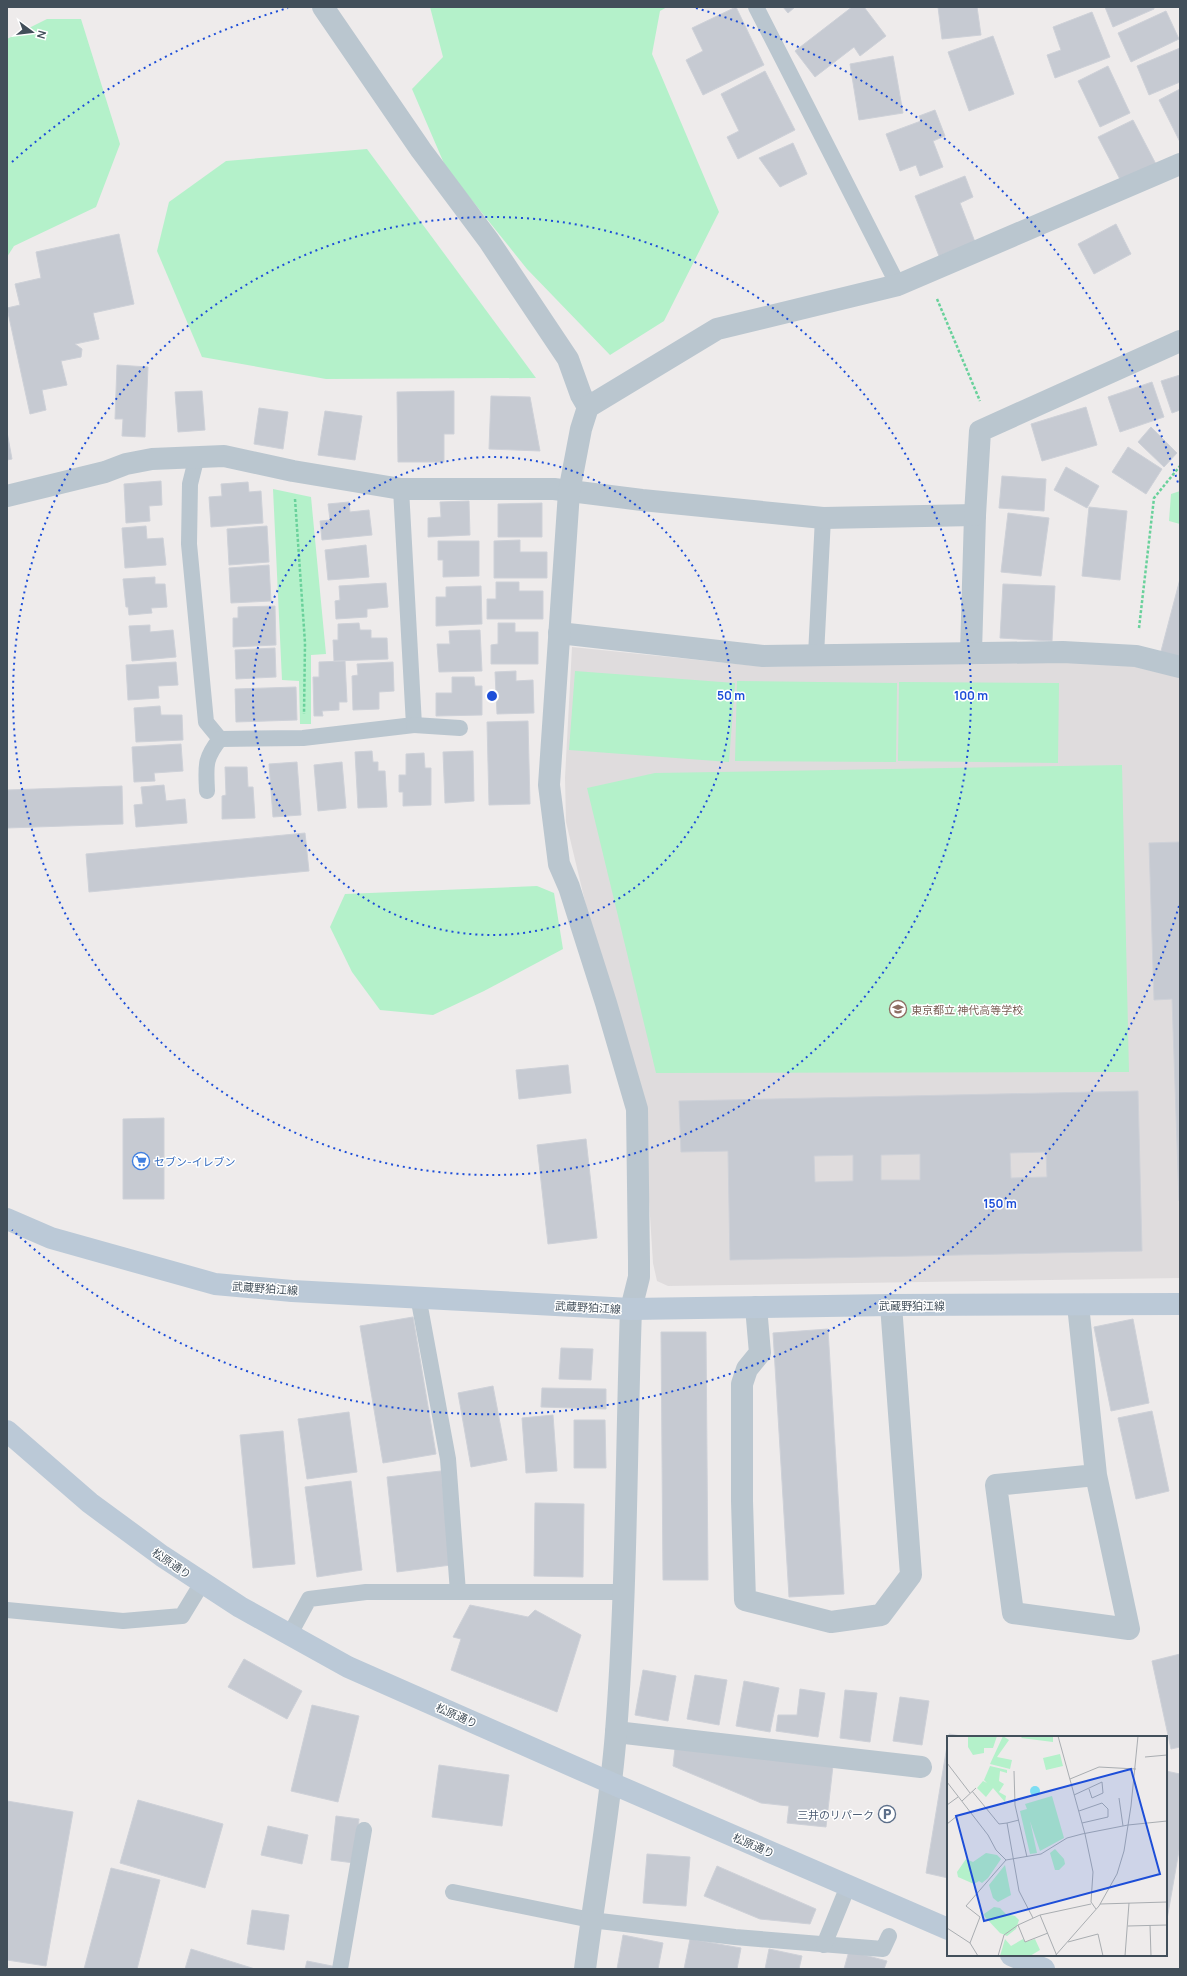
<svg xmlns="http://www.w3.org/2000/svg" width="1187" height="1976" font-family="Manrope,'Noto Sans JP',sans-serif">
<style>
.education{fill:#dfdcdd}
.green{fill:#b4f1ca}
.building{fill:#c6cad2;stroke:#ced1d8;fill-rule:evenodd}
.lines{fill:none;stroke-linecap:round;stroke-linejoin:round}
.path{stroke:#69d19b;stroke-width:2.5;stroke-dasharray:3 2;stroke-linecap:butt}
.lane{stroke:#bac6cf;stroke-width:16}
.street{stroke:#bac6cf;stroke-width:22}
.secondary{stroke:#bbc9d7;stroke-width:22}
.ring{fill:none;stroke:#1d4ed8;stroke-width:2;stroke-dasharray:2 4}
.labels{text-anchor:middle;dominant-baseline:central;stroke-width:3;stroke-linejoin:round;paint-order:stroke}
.education-label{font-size:11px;fill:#785e54;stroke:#fff;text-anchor:start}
.shop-label{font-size:11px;fill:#366cbe;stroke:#fff;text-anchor:start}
.street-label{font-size:11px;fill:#424f5a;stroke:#fff}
.service-label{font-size:11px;fill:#4e5e75;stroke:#fff;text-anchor:end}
.inset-road{fill:none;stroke:#a9adb1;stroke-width:1}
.view{fill:#1d4ed8;fill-opacity:0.15;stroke:#1d4ed8;stroke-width:2}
.inset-edge{fill:none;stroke:#424f5a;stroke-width:2}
.centre{fill:#1d4ed8;stroke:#fff;stroke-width:2}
.ring-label{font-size:12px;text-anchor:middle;font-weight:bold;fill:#1d4ed8;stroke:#fff;stroke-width:3;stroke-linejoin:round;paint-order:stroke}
</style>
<rect width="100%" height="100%" fill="#eeebeb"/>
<path class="education" d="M 572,647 L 766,667 L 1071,659 L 1130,664 L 1180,677 L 1180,1278 L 668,1286 L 657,1281 L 653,1263 L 643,1105 L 588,914 L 566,822 L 565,778 Z"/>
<g class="green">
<path d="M 430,7 L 667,7 L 660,11 L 652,54 L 719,212 L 664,321 L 610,355 L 527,269 L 446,168 L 412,89 L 443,57 Z"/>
<path d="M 47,19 L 81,19 L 120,144 L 96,207 L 14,246 L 7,257 L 7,39 Z"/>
<path d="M 367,149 L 536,378 L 326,379 L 202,357 L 157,251 L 169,202 L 226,161 Z"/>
<path d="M 273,489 L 311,497 L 326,654 L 311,655 L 311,724 L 300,724 L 299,681 L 282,680 Z"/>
<path d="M 1180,491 L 1180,524 L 1169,521 L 1171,494 Z"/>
<path d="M 575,671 L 735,683 L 729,762 L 569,750 Z"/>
<path d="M 737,681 L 897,683 L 896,762 L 735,761 Z"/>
<path d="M 899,682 L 1059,683 L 1058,763 L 898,761 Z"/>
<path d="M 1122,765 L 1129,1072 L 656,1073 L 587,788 L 655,773 Z"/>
<path d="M 537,886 L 554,893 L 563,949 L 484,991 L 433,1015 L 380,1010 L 352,972 L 330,927 L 345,894 Z"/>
</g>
<g class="building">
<path d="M 736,7 L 764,65 L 703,95 L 686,60 L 703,51 L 692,28 Z"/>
<path d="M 783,7 L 795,7 L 788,13 Z"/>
<path d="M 852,7 L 864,7 L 886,36 L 860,56 L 854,47 L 815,77 L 795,51 Z"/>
<path d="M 938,7 L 977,7 L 981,35 L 942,39 Z"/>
<path d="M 1105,7 L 1154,7 L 1154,9 L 1113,27 Z"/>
<path d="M 1166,11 L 1179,39 L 1131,62 L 1118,33 Z"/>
<path d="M 1092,12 L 1110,57 L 1055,78 L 1047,55 L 1061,50 L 1053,27 Z"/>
<path d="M 993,36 L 1014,94 L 969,111 L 948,52 Z"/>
<path d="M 1180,48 L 1180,82 L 1149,95 L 1137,66 Z"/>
<path d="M 893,56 L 903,113 L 859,120 L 850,64 Z"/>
<path d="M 1108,66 L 1130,113 L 1100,127 L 1078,81 Z"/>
<path d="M 765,71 L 795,130 L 738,159 L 727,137 L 739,131 L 721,94 Z"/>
<path d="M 1180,89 L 1180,142 L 1159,100 Z"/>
<path d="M 935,110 L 945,136 L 933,141 L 943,167 L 920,176 L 916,165 L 900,171 L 886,134 L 921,121 L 919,116 Z"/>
<path d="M 1133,120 L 1158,168 L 1123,185 L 1098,137 Z"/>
<path d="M 793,143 L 807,174 L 780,187 L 759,158 Z"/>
<path d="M 965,176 L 973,197 L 960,203 L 975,242 L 939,256 L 915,196 Z"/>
<path d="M 1116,224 L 1131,254 L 1094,274 L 1078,244 Z"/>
<path d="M 119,234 L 134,304 L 93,313 L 99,339 L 75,344 L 82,349 L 81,357 L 61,361 L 67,385 L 42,390 L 46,410 L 30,414 L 7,308 L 20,305 L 15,284 L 41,278 L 36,252 Z"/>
<path d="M 117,365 L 148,367 L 145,437 L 122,436 L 123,419 L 115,419 Z"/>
<path d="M 1180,375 L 1180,410 L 1172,413 L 1161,381 Z"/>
<path d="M 1152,382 L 1164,417 L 1120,432 L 1108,397 Z"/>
<path d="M 202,391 L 205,430 L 178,432 L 175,392 Z"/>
<path d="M 454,391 L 454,434 L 444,434 L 444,462 L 398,462 L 397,392 Z"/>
<path d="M 491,396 L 530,397 L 540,451 L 489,449 Z"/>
<path d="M 1086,407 L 1097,445 L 1042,461 L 1031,424 Z"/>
<path d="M 259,408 L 288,412 L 283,449 L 254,444 Z"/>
<path d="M 325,411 L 362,416 L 355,460 L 318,455 Z"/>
<path d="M 1151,427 L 1177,453 L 1164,467 L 1138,442 Z"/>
<path d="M 7,432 L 12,459 L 7,460 Z"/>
<path d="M 1128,447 L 1162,469 L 1146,494 L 1112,472 Z"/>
<path d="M 1066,467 L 1099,486 L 1087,508 L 1054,490 Z"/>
<path d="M 1002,476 L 1046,479 L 1044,511 L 999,508 Z"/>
<path d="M 161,481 L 162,505 L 149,506 L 150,521 L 126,523 L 124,484 Z"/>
<path d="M 248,482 L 249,492 L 261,491 L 263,523 L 211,527 L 209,497 L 222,496 L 221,484 Z"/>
<path d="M 469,501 L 470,535 L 428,537 L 428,518 L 441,517 L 440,502 Z"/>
<path d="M 349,502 L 350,512 L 369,510 L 372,535 L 322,540 L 320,521 L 330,520 L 328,504 Z"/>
<path d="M 542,503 L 542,537 L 498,537 L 498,504 Z"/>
<path d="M 1089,507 L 1127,511 L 1120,580 L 1082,576 Z"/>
<path d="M 1008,513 L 1049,518 L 1041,576 L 1001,572 Z"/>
<path d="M 146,526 L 147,539 L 163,538 L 166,565 L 125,568 L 122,528 Z"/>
<path d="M 267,526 L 269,562 L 229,565 L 227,529 Z"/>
<path d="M 520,540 L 520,552 L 547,552 L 547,578 L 494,578 L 494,541 Z"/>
<path d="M 438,541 L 479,541 L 479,576 L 443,577 L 443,560 L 438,560 Z"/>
<path d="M 366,545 L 369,577 L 328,580 L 325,550 Z"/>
<path d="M 269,565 L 271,601 L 231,603 L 229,568 Z"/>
<path d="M 155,577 L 155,584 L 165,584 L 167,607 L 151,608 L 152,613 L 129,615 L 128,607 L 126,607 L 123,579 Z"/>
<path d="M 1180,579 L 1180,660 L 1160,655 Z"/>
<path d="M 496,582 L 519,582 L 519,591 L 543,591 L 543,619 L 487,619 L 487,599 L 496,599 Z"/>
<path d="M 386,583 L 388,607 L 367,609 L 367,617 L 336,619 L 335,601 L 340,600 L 339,586 Z"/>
<path d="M 1003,584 L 1055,586 L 1052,641 L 1000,638 Z"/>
<path d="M 481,586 L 482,624 L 436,626 L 436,597 L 446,597 L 446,587 Z"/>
<path d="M 275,606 L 276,645 L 233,647 L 233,618 L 238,618 L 238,607 Z"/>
<path d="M 359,623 L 360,630 L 371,630 L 371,638 L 387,638 L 388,659 L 334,661 L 333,640 L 338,640 L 338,624 Z"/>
<path d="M 498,623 L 515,623 L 515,632 L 538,632 L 538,664 L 491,664 L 491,645 L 498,644 Z"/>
<path d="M 150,625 L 150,632 L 173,630 L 176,657 L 132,661 L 129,626 Z"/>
<path d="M 480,630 L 482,671 L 439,672 L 437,644 L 450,644 L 449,631 Z"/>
<path d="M 275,648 L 276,677 L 236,679 L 235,650 Z"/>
<path d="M 345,661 L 347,702 L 339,702 L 339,710 L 322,711 L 323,716 L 314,716 L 313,677 L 319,677 L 319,662 Z"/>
<path d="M 176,662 L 178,685 L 158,686 L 159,698 L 128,700 L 126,665 Z"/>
<path d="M 393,662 L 394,691 L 379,692 L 379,709 L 353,710 L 352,676 L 358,675 L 357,664 Z"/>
<path d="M 516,671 L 516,681 L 533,680 L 534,713 L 497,714 L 495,672 Z"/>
<path d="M 452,677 L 474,677 L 475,686 L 482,686 L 482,715 L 436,716 L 436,693 L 452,693 Z"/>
<path d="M 296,687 L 297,720 L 236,722 L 235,689 Z"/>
<path d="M 160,706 L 161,715 L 182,715 L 183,740 L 136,742 L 134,708 Z"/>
<path d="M 528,721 L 530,804 L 489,805 L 487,722 Z"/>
<path d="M 181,744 L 183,771 L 154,773 L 155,781 L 134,782 L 132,747 Z"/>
<path d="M 372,751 L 373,762 L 378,762 L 378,771 L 385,771 L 387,807 L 358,808 L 355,752 Z"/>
<path d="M 473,751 L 474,801 L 445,803 L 443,752 Z"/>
<path d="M 424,753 L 425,768 L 431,768 L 431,805 L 403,806 L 403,792 L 399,792 L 399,775 L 406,775 L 406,754 Z"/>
<path d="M 297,762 L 301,815 L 273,817 L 269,764 Z"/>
<path d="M 342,762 L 346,808 L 318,811 L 314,765 Z"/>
<path d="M 225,767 L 247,767 L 248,787 L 253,787 L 255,818 L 222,819 L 222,796 L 226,795 Z"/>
<path d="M 164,785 L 166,801 L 185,799 L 187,823 L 136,827 L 134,805 L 143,804 L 141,787 Z"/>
<path d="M 122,786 L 123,824 L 7,828 L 7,790 Z"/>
<path d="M 305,833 L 309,871 L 89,892 L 86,854 Z"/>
<path d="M 1180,842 L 1180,1201 L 1179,1201 L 1172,999 L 1154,1000 L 1149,843 Z"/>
<path d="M 568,1065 L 571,1093 L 519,1099 L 516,1070 Z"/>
<path d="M 1138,1091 L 1142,1251 L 730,1260 L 728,1151 L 681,1152 L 679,1101 ZM 1046,1152 L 1047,1177 L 1011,1178 L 1010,1153 ZM 920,1154 L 920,1180 L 881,1180 L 881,1155 ZM 853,1155 L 853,1181 L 815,1182 L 814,1156 Z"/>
<path d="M 164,1118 L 164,1199 L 123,1199 L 123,1119 Z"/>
<path d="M 586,1139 L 597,1238 L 548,1244 L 537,1145 Z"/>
<path d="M 413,1317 L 436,1454 L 383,1463 L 360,1326 Z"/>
<path d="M 1133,1319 L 1149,1403 L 1111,1411 L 1094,1327 Z"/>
<path d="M 828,1329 L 844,1594 L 789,1597 L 773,1333 Z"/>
<path d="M 661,1332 L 706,1332 L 708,1580 L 663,1580 Z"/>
<path d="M 561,1348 L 593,1349 L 591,1380 L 559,1379 Z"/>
<path d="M 493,1386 L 507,1460 L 471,1467 L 458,1393 Z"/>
<path d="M 542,1388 L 606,1389 L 606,1409 L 541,1407 Z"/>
<path d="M 1152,1411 L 1169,1491 L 1136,1499 L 1118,1418 Z"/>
<path d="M 349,1412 L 357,1472 L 307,1479 L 298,1419 Z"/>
<path d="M 553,1415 L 557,1471 L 526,1473 L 522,1418 Z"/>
<path d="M 574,1420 L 605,1420 L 606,1468 L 574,1468 Z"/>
<path d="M 283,1431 L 295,1564 L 253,1568 L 240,1435 Z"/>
<path d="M 441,1471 L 451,1565 L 397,1572 L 387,1477 Z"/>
<path d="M 351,1481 L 362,1570 L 317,1577 L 305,1487 Z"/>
<path d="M 535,1503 L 584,1504 L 583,1577 L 534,1576 Z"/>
<path d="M 470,1605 L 528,1617 L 535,1610 L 581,1635 L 557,1712 L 451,1670 L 461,1639 L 453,1637 Z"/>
<path d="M 1180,1654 L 1180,1747 L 1171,1749 L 1152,1661 Z"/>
<path d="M 244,1659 L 302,1691 L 287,1719 L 228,1687 Z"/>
<path d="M 643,1670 L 676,1676 L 668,1721 L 635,1715 Z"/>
<path d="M 695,1675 L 727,1680 L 719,1725 L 687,1719 Z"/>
<path d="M 744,1681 L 779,1688 L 770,1732 L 736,1726 Z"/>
<path d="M 800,1689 L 825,1693 L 818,1737 L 776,1731 L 778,1715 L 797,1715 Z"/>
<path d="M 845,1690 L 877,1693 L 870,1742 L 840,1738 Z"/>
<path d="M 900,1697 L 929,1701 L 922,1745 L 893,1741 Z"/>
<path d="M 312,1705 L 359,1716 L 338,1802 L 291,1791 Z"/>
<path d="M 949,1734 L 967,1737 L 949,1737 Z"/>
<path d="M 948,1740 L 948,1878 L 926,1873 Z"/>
<path d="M 675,1748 L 833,1766 L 826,1827 L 787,1823 L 789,1806 L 761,1803 L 673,1766 Z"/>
<path d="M 439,1765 L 509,1775 L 502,1826 L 432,1817 Z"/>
<path d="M 1166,1771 L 1180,1774 L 1180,1845 L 1166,1925 Z"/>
<path d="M 138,1800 L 223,1824 L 205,1888 L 120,1863 Z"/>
<path d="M 7,1801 L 73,1812 L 46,1966 L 7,1960 Z"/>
<path d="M 336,1816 L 359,1819 L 354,1863 L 331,1860 Z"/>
<path d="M 268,1826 L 308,1835 L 302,1864 L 261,1855 Z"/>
<path d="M 647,1854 L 690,1857 L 686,1906 L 643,1903 Z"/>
<path d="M 717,1866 L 816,1909 L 810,1924 L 760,1919 L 704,1896 Z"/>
<path d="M 111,1868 L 160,1880 L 137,1969 L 84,1969 Z"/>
<path d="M 252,1910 L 289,1915 L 284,1950 L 247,1944 Z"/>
<path d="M 623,1935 L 663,1943 L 658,1969 L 617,1969 Z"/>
<path d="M 690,1939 L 741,1948 L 737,1969 L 684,1969 Z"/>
<path d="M 191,1949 L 255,1969 L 185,1969 Z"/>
<path d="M 769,1949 L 802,1956 L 799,1969 L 765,1969 Z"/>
<path d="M 849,1951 L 887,1961 L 884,1969 L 844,1969 Z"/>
<path d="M 307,1961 L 337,1967 L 337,1969 L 305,1969 Z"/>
</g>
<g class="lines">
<g class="path">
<path d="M 937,299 L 980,401"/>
<path d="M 295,499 L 305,643 L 304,714"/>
<path d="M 1139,628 L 1154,498 L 1180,466"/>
</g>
<g class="lane">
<path d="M 756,7 L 898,285"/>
<path d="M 197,456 L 190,484 L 189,544 L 206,722 L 220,739 L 303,738 L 414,725 L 401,489"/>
<path d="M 816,655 L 823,518"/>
<path d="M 414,725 L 460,728"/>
<path d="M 207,791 C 206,766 204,759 220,739"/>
<path d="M 418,1296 L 448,1459 L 458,1592"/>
<path d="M 7,1610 L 123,1621 L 182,1616 L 202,1583"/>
<path d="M 290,1634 L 309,1599 L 366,1592 L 623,1592"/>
<path d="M 453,1892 L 591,1920 L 735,1937 L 883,1949 L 889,1936"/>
<path d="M 824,1945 L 848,1886"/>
<path d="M 340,1969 L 364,1830"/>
</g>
<g class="street">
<path d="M 323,7 L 421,150 L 489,241 L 568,359 L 581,395 L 588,407"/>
<path d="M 7,496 L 105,472 L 126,464 L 152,459 L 224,456 L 293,471 L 401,489 L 554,489 L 642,500 L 823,518 L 975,515 L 971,652"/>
<path d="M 975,515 L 980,431 L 1180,341"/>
<path d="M 559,633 L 763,656 L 1063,652 L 1136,656 L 1180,667"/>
<path d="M 1078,1305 L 1096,1475 L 1129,1629 L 1013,1613 L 996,1485 L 1096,1475"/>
<path d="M 756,1307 L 760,1353 L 747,1369 L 742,1384 L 742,1501 L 745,1600 L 831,1622 L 881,1615 L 911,1575 L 891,1305"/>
<path d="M 616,1732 L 921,1767"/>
<path d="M 585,1969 C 595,1890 610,1811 616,1732 C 627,1591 626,1450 631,1309 L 639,1277 L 639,1261 L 637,1109 L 606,1003 L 569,887 L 559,864 L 549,785 L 569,492 L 581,429 L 588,407 L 717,329 L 898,285 L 1180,164"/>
</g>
<g class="secondary">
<path d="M 7,1219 L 51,1238 L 215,1284 L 292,1291 L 631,1309 L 891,1305 L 1180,1304"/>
<path d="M 7,1431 L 90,1503 L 162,1556 L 240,1607 L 348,1667 L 611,1783 L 948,1929"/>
<path d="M 1011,1955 L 1044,1969"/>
</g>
</g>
<g class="ring">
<circle cx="492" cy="696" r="239"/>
<circle cx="492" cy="696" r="479"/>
<path d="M1179 906A718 718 0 0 1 12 1230M12 162A718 718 0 0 1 288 8M696 8A718 718 0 0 1 1179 486"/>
</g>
<defs>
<g id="school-ring" transform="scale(0.9)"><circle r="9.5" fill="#fff" stroke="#8d6e63" stroke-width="1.5"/><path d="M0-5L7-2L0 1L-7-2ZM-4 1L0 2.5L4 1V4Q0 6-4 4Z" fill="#8d6e63"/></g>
<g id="supermarket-ring" transform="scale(0.9)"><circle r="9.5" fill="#fff" stroke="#3f7fe0" stroke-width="1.5"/><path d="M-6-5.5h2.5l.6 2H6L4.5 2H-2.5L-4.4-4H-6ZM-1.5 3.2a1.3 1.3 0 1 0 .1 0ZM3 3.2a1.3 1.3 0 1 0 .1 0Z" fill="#3f7fe0"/></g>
<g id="parking-ring" transform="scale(0.9)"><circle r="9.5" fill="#fff" stroke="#5c6f8a" stroke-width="1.5"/><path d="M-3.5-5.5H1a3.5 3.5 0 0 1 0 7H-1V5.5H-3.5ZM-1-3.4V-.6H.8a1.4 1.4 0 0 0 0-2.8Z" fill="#5c6f8a"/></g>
</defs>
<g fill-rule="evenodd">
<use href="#school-ring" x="898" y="1009"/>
<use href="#supermarket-ring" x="141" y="1161"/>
<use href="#parking-ring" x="887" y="1814"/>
</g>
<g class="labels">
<g class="education-label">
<text x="911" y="1009">東京都立 神代高等学校</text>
</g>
<g class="shop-label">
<text x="154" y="1161">セブン-イレブン</text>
</g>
<g class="street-label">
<text transform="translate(265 1288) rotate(4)">武蔵野狛江線</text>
<text x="912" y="1305">武蔵野狛江線</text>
<text transform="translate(588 1307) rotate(3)">武蔵野狛江線</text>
<text transform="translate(172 1563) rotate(34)">松原通り</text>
<text transform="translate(457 1715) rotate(24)">松原通り</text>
<text transform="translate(754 1845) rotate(24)">松原通り</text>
</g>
<g class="service-label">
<text x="874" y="1814">三井のリパーク</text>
</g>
</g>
<g transform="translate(947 1736)">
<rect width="220" height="220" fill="#eeebeb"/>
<path d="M 21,0 L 50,0 L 46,12 L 37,12 L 37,17 L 26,19 L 21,11 ZM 56,0 L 62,4 L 50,21 L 65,24 L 63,33 L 43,28 ZM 76,0 L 106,0 L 106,6 L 74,2 ZM 113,18 L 116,30 L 99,34 L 96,22 ZM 43,30 L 60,34 L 60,37 L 53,35 L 52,45 L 57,48 L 52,56 L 59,60 L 58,66 L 46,52 L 39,61 L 30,52 L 36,45 L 40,47 L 37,44 ZM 105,60 L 117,102 L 93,115 L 83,85 L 90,117 L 83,118 L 73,75 L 80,73 L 78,68 ZM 108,113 L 117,123 L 118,128 L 112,134 L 108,134 L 103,117 ZM 39,117 L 50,119 L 54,123 L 41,142 L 35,147 L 32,145 L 27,148 L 11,141 L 10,136 L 19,123 L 26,126 ZM 58,129 L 64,159 L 51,166 L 46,162 L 42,149 ZM 47,171 L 53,172 L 59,178 L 68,180 L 72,184 L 69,193 L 60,200 L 53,197 L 38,181 L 37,178 ZM 58,203 L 64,210 L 76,203 L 78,206 L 88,203 L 93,214 L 83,220 L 53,220 Z" fill="#b4f1ca"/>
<path d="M83 55a5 5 0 1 1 10 0a5 5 0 1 1-10 0Z" fill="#7dddf2"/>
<path class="inset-road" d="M 111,0 L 138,98 L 146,136 L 144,166 L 149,173M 198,21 L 220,19M 0,27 L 23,57M 67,35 L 68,69 L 80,121M 123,43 L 152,31 L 189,33M 0,46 L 41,99 L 49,114 L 59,124M 25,55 L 52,88 L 60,87M 127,59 L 155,46 L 156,57 L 145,62 L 142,53M 172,62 L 176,90M 15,65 L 29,52M 0,69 L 11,61M 132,75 L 155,67 L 161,73 L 161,81 L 135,87M 72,84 L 60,87 L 72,155 L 86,182M 0,88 L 10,80M 153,168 L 220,166M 93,179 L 110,220M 71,189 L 78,206 L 101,197M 203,189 L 204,220M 181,190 L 220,189M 0,192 L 23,207 L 31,220M 121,206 L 151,198 L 156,220M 23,207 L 33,181 L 19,170 L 59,124 L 94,118 L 120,102 L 135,98 L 181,89 L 220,85M 51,220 L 57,199 L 71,189 L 93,179 L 144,168M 108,220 L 152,170 L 170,138 L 177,115 L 184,70 L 191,0M 178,220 L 182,167"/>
<path class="view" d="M 184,33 L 213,138 L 37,185 L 9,80 Z"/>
<rect width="220" height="220" class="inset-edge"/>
</g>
<circle cx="492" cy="696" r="6" class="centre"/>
<g class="ring-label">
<text x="731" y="700">50 m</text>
<text x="971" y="700">100 m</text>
<text x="1000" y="1208">150 m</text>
</g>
<rect width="1187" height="1976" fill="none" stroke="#424f5a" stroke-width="16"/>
<g transform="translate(32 32) rotate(105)" stroke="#ffffff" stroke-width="3" paint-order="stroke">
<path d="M0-3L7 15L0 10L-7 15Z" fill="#424f5a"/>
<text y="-6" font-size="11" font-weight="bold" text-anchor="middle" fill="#424f5a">N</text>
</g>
</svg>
